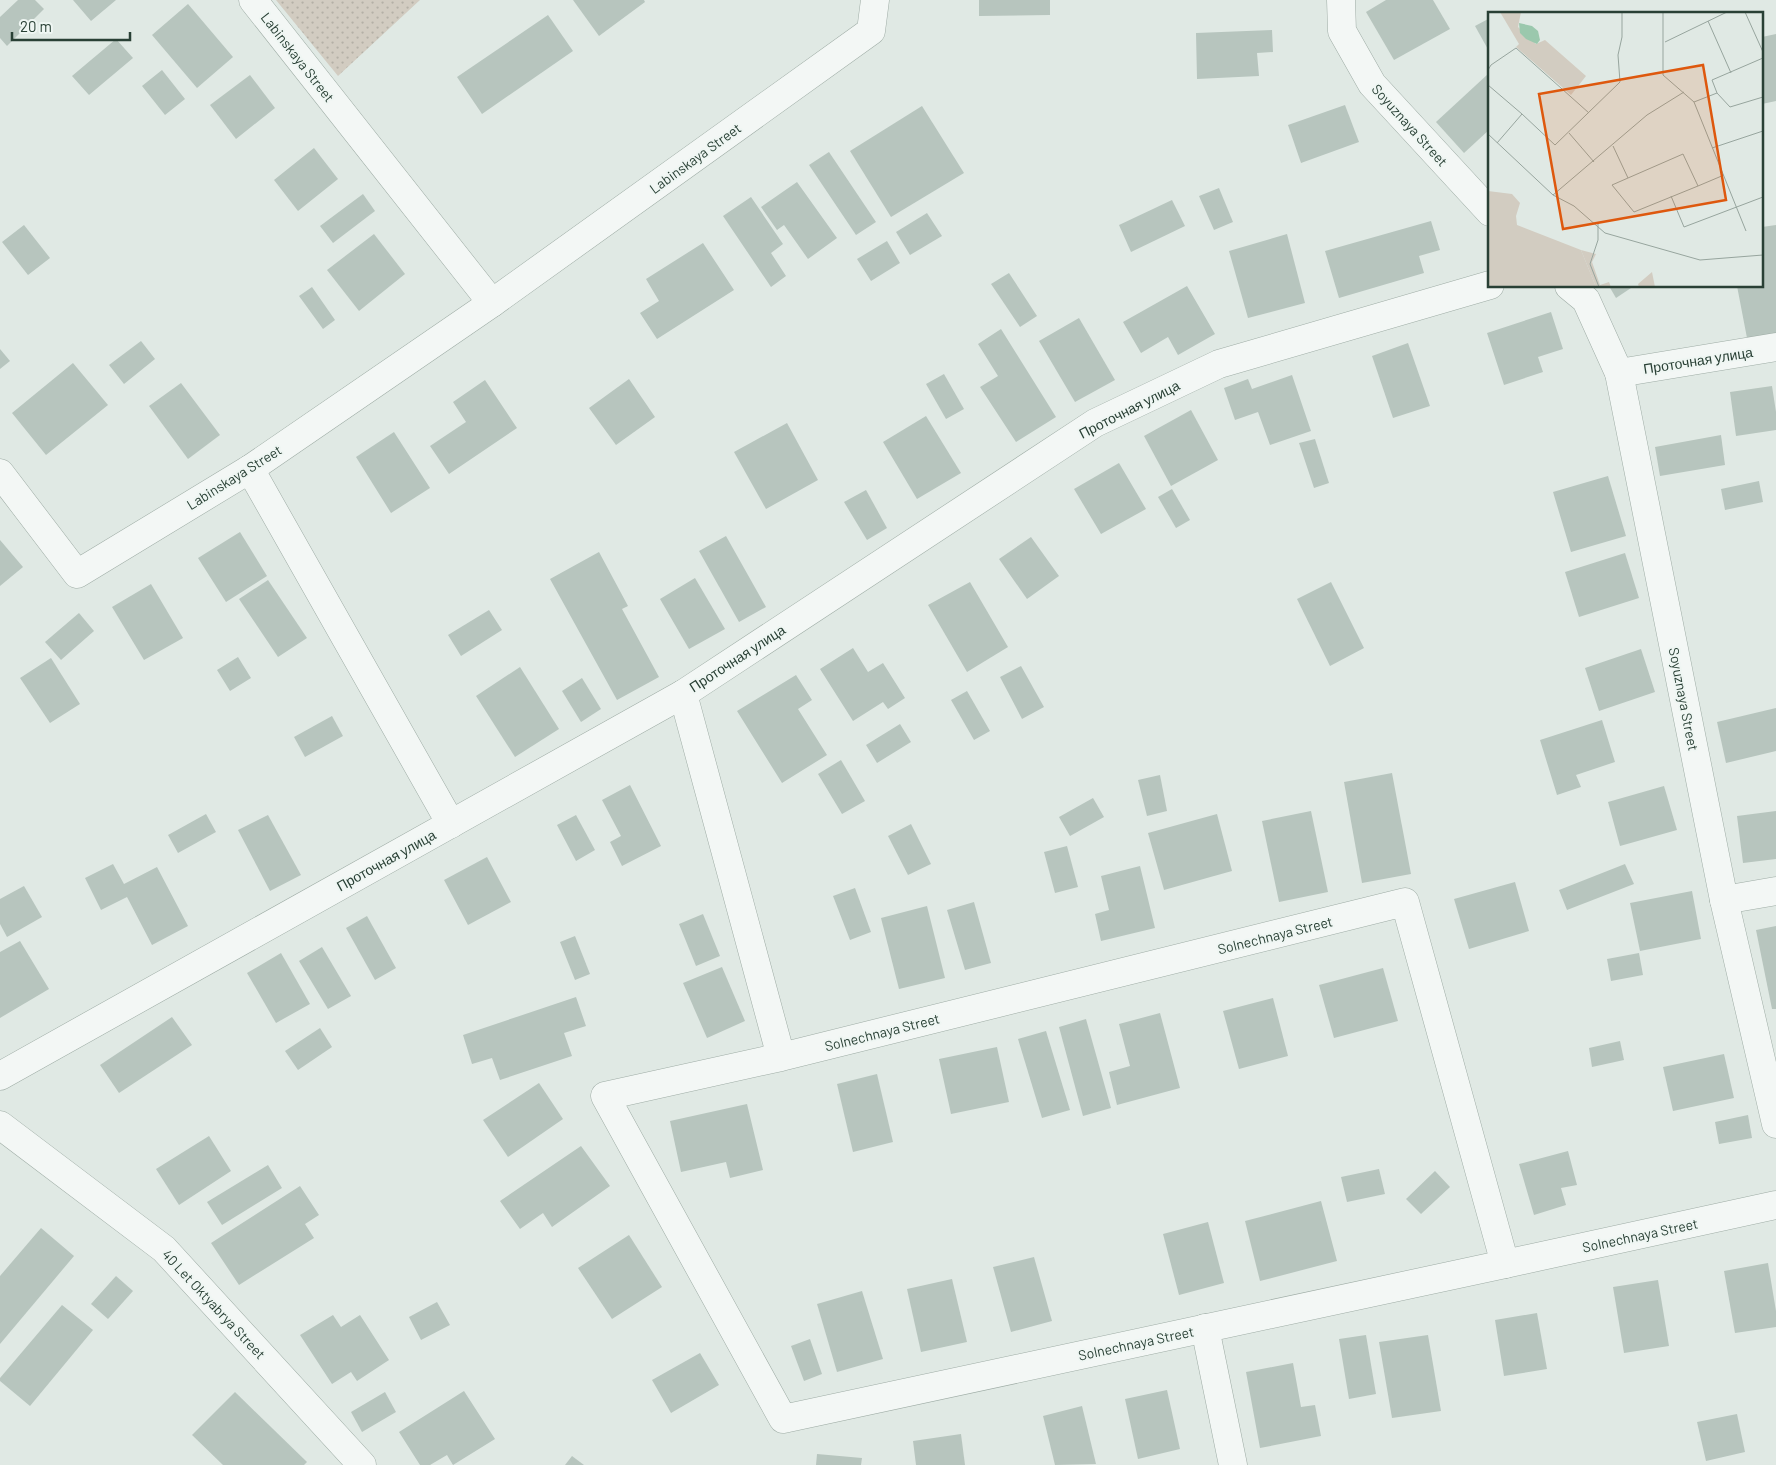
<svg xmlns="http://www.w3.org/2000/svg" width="1776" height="1465" font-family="Barlow,sans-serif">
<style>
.grass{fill:url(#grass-dots)}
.building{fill:#b7c5be}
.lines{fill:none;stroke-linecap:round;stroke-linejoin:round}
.street-casing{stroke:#9eaca5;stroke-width:29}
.street{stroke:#f3f7f5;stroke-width:28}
.labels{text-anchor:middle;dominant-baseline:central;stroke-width:4;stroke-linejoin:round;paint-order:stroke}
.street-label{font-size:14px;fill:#294035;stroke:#eff6f3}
.inset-road{fill:none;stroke:#97a59e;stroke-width:1}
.view{fill:#de580e;fill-opacity:0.15;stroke:#de580e;stroke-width:2.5}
.inset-edge{fill:none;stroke:#294035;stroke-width:2.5}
</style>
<defs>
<pattern id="grass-dots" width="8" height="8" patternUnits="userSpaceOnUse" patternTransform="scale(1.25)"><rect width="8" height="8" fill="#d2ccc1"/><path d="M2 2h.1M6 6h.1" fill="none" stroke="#b4b0a6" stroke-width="1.8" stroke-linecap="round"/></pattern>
</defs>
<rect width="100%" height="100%" fill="#e0e9e4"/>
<path class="grass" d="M 276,0 L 420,0 L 338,76 Z"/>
<g class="building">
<path d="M 18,0 L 35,0 L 44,9 L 7,46 L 0,38 L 0,17 Z"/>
<path d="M 73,0 L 116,0 L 91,21 Z"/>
<path d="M 573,0 L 644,0 L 645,2 L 599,36 Z"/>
<path d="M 979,0 L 1050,0 L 1050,15 L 979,16 Z"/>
<path d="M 1386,0 L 1433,0 L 1450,29 L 1394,60 L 1366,12 Z"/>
<path d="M 188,4 L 233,57 L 197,88 L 152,35 Z"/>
<path d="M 548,15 L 573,51 L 482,114 L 457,77 Z"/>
<path d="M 1490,18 L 1490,53 L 1475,26 Z"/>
<path d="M 1272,30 L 1273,52 L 1257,53 L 1259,76 L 1197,79 L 1196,33 Z"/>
<path d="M 1776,34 L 1776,101 L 1762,104 L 1762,37 Z"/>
<path d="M 116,39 L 133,58 L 89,95 L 72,76 Z"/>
<path d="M 162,70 L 185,99 L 165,115 L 142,86 Z"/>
<path d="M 1488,74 L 1490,129 L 1464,153 L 1436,122 Z"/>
<path d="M 250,75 L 275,108 L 236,139 L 210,105 Z"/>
<path d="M 1345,105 L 1359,142 L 1301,163 L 1288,125 Z"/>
<path d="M 922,106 L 964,173 L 891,217 L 850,151 Z"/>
<path d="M 314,148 L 338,179 L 298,211 L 274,180 Z"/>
<path d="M 829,152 L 876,222 L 856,235 L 809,165 Z"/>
<path d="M 797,182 L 837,238 L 808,259 L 784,225 L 777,230 L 761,207 Z"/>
<path d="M 1219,188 L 1233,222 L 1214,230 L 1199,196 Z"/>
<path d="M 363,194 L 375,211 L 333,243 L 320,226 Z"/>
<path d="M 751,197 L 783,244 L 771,253 L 786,276 L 771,287 L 723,216 Z"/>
<path d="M 1172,200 L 1185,226 L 1131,252 L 1119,225 Z"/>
<path d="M 927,213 L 942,236 L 910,255 L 896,232 Z"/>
<path d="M 1431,221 L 1440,250 L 1419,256 L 1424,273 L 1339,298 L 1325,251 Z"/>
<path d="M 24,225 L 50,258 L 28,275 L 2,242 Z"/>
<path d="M 1776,225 L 1776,333 L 1747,338 L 1737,286 L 1762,286 L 1762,227 Z"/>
<path d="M 374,234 L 405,274 L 359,311 L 327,270 Z"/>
<path d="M 1287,234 L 1305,303 L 1248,318 L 1229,251 Z"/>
<path d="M 887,241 L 900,263 L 871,281 L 857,259 Z"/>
<path d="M 703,243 L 734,290 L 657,339 L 640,313 L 659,301 L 646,279 Z"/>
<path d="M 1009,273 L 1037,316 L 1020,327 L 991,284 Z"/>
<path d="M 1187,286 L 1215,334 L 1178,355 L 1168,337 L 1141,353 L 1123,322 Z"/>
<path d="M 1609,286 L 1634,286 L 1616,298 Z"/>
<path d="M 312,287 L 335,320 L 323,329 L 299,296 Z"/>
<path d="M 1551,312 L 1563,349 L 1538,357 L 1543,372 L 1504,385 L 1487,333 Z"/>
<path d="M 1079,318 L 1115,380 L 1075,402 L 1039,341 Z"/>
<path d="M 1001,329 L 1056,417 L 1016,442 L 980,387 L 998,376 L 978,344 Z"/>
<path d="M 141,341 L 155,359 L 124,384 L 109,365 Z"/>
<path d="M 1408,343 L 1430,406 L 1393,418 L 1372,356 Z"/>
<path d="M 0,349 L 10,361 L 0,369 Z"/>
<path d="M 73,363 L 108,405 L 46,455 L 12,413 Z"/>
<path d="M 944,374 L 964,409 L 946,419 L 926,384 Z"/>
<path d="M 1292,375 L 1311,431 L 1270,445 L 1258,412 L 1235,420 L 1224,388 L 1248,379 L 1252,389 Z"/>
<path d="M 629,379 L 655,417 L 616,445 L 589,408 Z"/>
<path d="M 485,380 L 517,428 L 449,474 L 430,446 L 466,422 L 453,402 Z"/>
<path d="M 181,383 L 220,435 L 188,459 L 149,406 Z"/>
<path d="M 1772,386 L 1776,412 L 1776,430 L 1736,436 L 1730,392 Z"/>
<path d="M 1191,410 L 1218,460 L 1171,486 L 1144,436 Z"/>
<path d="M 926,416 L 961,473 L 917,499 L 883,442 Z"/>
<path d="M 787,423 L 818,480 L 766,509 L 734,452 Z"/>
<path d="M 394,432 L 430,488 L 391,513 L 356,457 Z"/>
<path d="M 1721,435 L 1725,465 L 1660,476 L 1655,447 Z"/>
<path d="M 1315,439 L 1329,483 L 1314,488 L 1299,443 Z"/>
<path d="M 1119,463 L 1146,509 L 1101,534 L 1074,489 Z"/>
<path d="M 1608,476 L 1626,536 L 1571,552 L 1553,492 Z"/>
<path d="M 1759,481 L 1763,502 L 1725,510 L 1721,489 Z"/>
<path d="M 1172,489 L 1190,520 L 1176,528 L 1158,497 Z"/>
<path d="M 866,490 L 887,528 L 867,540 L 844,502 Z"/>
<path d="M 240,532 L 267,576 L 226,602 L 198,558 Z"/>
<path d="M 726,536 L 766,607 L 739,622 L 699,551 Z"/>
<path d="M 1031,537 L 1059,576 L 1027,599 L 999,559 Z"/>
<path d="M 0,540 L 23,567 L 0,586 Z"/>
<path d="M 599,552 L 628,606 L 622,609 L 659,677 L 617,700 L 550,579 Z"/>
<path d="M 1625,553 L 1639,598 L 1579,617 L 1565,572 Z"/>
<path d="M 695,578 L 725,629 L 689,649 L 660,599 Z"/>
<path d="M 268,580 L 307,638 L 278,657 L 239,599 Z"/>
<path d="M 970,582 L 1008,647 L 967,672 L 928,605 Z"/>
<path d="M 1331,582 L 1364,648 L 1330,666 L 1297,599 Z"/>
<path d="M 151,584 L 183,638 L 144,660 L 112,607 Z"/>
<path d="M 489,610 L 502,630 L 461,656 L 448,635 Z"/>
<path d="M 79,613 L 94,631 L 61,660 L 45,642 Z"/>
<path d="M 853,648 L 868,672 L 883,663 L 905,698 L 888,709 L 883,702 L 853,721 L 820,669 Z"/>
<path d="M 1641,649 L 1655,692 L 1599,711 L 1585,668 Z"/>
<path d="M 238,657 L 251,678 L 230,691 L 217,670 Z"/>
<path d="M 51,658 L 80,704 L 50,723 L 20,678 Z"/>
<path d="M 1021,666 L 1044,707 L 1022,719 L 1000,677 Z"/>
<path d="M 520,667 L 559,729 L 515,757 L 476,696 Z"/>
<path d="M 796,675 L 812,700 L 798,709 L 827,755 L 782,783 L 737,711 Z"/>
<path d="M 582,678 L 601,709 L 581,722 L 562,691 Z"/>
<path d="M 967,691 L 990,731 L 974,740 L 951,700 Z"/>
<path d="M 1776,708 L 1776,751 L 1726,763 L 1717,722 Z"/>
<path d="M 332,716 L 343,736 L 305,757 L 294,737 Z"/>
<path d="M 1602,720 L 1615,762 L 1576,775 L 1581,787 L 1557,795 L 1540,740 Z"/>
<path d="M 900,724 L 911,742 L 877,763 L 866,745 Z"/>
<path d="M 841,760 L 865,801 L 842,814 L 818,774 Z"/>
<path d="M 1392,773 L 1411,874 L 1362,883 L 1344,782 Z"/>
<path d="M 1160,775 L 1167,811 L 1147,816 L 1138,780 Z"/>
<path d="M 630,785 L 661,846 L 622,866 L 610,842 L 621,836 L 602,800 Z"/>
<path d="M 1664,786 L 1677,830 L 1620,846 L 1608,802 Z"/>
<path d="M 1093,798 L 1104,817 L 1070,836 L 1059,817 Z"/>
<path d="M 1311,811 L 1328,892 L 1279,902 L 1262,821 Z"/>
<path d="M 1776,811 L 1776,859 L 1743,863 L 1737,816 Z"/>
<path d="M 206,814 L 216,832 L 178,853 L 168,835 Z"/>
<path d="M 1217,814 L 1232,871 L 1164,890 L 1148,833 Z"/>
<path d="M 268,815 L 301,875 L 270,891 L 238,830 Z"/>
<path d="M 576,815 L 595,850 L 576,861 L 557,825 Z"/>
<path d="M 911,824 L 931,864 L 908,875 L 888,836 Z"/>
<path d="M 1067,846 L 1078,887 L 1055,893 L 1044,852 Z"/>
<path d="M 487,857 L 511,902 L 468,925 L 444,880 Z"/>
<path d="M 113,864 L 124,884 L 157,867 L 188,926 L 152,945 L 127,897 L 101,910 L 85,878 Z"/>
<path d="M 1625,864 L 1634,884 L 1567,910 L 1559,890 Z"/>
<path d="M 1140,866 L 1155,928 L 1101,941 L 1095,914 L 1109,910 L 1101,876 Z"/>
<path d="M 1515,882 L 1529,931 L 1469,949 L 1454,899 Z"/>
<path d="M 24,886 L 42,917 L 7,937 L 0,924 L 0,899 Z"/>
<path d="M 855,888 L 871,932 L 850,940 L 833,896 Z"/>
<path d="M 1692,891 L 1701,939 L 1640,951 L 1630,903 Z"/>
<path d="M 974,902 L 991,963 L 965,970 L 947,910 Z"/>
<path d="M 927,906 L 945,978 L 899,989 L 881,918 Z"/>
<path d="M 703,914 L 720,956 L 696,966 L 679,924 Z"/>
<path d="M 367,916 L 396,968 L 375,980 L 346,928 Z"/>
<path d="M 1776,926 L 1776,1009 L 1772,1009 L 1756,930 Z"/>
<path d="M 575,936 L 590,974 L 575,980 L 560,942 Z"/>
<path d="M 20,941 L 49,989 L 0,1018 L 0,952 Z"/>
<path d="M 322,947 L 351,996 L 328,1009 L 299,961 Z"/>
<path d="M 281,953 L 310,1004 L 276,1023 L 247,973 Z"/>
<path d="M 1639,953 L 1643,975 L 1611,981 L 1607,959 Z"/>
<path d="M 722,967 L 745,1021 L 707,1038 L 683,983 Z"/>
<path d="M 1383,968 L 1398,1021 L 1334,1038 L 1319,985 Z"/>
<path d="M 576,997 L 586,1026 L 564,1033 L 572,1056 L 500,1080 L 492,1058 L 472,1064 L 463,1035 Z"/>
<path d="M 1273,998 L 1288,1056 L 1239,1069 L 1223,1011 Z"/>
<path d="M 1160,1013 L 1180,1088 L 1117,1105 L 1109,1072 L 1130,1066 L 1119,1024 Z"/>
<path d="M 172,1017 L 192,1045 L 119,1093 L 100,1065 Z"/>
<path d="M 1086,1019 L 1111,1108 L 1083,1116 L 1059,1027 Z"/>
<path d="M 320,1028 L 332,1047 L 298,1070 L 285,1051 Z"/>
<path d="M 1046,1031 L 1070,1110 L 1042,1118 L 1018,1039 Z"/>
<path d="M 1620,1041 L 1624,1060 L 1592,1067 L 1589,1048 Z"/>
<path d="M 997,1047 L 1009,1102 L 951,1114 L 939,1059 Z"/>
<path d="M 1724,1054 L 1734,1098 L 1673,1111 L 1663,1067 Z"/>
<path d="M 877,1074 L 893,1142 L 853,1152 L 837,1084 Z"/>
<path d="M 539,1083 L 563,1119 L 508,1157 L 483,1120 Z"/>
<path d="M 747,1104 L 763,1170 L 730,1178 L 726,1162 L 681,1172 L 670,1121 Z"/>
<path d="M 1748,1115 L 1752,1138 L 1719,1144 L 1715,1122 Z"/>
<path d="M 209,1136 L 231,1171 L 179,1205 L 156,1169 Z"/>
<path d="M 581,1146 L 610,1186 L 552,1227 L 543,1213 L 520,1229 L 500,1201 Z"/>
<path d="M 1568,1151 L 1577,1185 L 1561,1188 L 1566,1205 L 1534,1215 L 1519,1164 Z"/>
<path d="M 268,1165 L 282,1188 L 222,1225 L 207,1202 Z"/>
<path d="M 1379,1169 L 1385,1194 L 1347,1202 L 1341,1177 Z"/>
<path d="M 1435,1171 L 1450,1187 L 1421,1214 L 1406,1199 Z"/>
<path d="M 300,1186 L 319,1215 L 305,1224 L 314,1238 L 239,1285 L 211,1243 Z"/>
<path d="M 1321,1201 L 1337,1261 L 1260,1281 L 1245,1221 Z"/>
<path d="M 1208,1222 L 1224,1283 L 1179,1295 L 1163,1234 Z"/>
<path d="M 41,1228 L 74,1256 L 0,1344 L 0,1276 Z"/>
<path d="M 629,1235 L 662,1287 L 612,1319 L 578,1268 Z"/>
<path d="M 1034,1257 L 1052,1321 L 1011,1332 L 993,1267 Z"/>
<path d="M 1768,1263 L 1776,1311 L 1776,1327 L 1735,1333 L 1724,1271 Z"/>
<path d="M 116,1276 L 133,1291 L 108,1319 L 91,1304 Z"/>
<path d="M 952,1279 L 967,1342 L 921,1352 L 907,1289 Z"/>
<path d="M 1658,1280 L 1669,1346 L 1624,1353 L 1613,1287 Z"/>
<path d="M 862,1291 L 883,1359 L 837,1372 L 817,1304 Z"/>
<path d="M 437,1302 L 450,1325 L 421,1340 L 409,1317 Z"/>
<path d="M 62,1305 L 93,1330 L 30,1406 L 0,1381 L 0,1378 Z"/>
<path d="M 1537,1313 L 1547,1369 L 1504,1376 L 1495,1320 Z"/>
<path d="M 333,1315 L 341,1327 L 360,1315 L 389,1360 L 357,1381 L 351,1372 L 332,1384 L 300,1335 Z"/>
<path d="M 1366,1335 L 1376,1394 L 1349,1399 L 1339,1339 Z"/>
<path d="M 1428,1335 L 1441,1411 L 1392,1418 L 1379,1342 Z"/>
<path d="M 810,1339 L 822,1374 L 804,1381 L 791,1346 Z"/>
<path d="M 700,1353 L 719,1385 L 671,1413 L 652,1380 Z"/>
<path d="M 1293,1363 L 1301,1407 L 1315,1405 L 1321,1436 L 1260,1448 L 1246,1372 Z"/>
<path d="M 1167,1390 L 1180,1449 L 1138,1459 L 1125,1399 Z"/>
<path d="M 464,1391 L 495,1439 L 453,1465 L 447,1455 L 430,1465 L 420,1465 L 399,1432 Z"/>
<path d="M 235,1392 L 307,1462 L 304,1465 L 223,1465 L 192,1435 Z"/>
<path d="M 385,1392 L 396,1412 L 362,1432 L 351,1412 Z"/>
<path d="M 1082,1406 L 1096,1464 L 1055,1465 L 1043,1416 Z"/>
<path d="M 1737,1414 L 1745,1452 L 1706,1461 L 1697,1422 Z"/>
<path d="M 961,1434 L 965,1465 L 916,1465 L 913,1441 Z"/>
<path d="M 817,1454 L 862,1458 L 861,1465 L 816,1465 Z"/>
<path d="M 572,1456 L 584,1465 L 565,1465 Z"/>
</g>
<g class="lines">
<g class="street-casing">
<g id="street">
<path d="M 253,0 L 492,303"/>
<path d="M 1341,0 L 1342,31 L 1372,84 L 1490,212"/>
<path d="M 1569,286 L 1586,300 L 1619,373 L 1724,900 L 1776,1124"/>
<path d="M 1619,373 L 1776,347"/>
<path d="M 250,469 L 451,824"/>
<path d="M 0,473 L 77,574 L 250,469 L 492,303 L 871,31 L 875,0"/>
<path d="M 683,694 L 781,1057 L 1405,902 L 1505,1264 L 783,1419 L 605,1096 L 781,1057"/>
<path d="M 1724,900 L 1776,891"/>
<path d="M 0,1076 L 683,694 L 1095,423 L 1219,364 L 1490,285"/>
<path d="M 0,1125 L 164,1249 L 362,1465"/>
<path d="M 1505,1264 L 1776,1205"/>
<path d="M 1205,1328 L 1233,1465"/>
</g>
</g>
<use href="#street" class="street"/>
</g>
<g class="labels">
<g class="street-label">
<text transform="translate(298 57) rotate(52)">Labinskaya Street</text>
<text transform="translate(1410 125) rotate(48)">Soyuznaya Street</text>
<text transform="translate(695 158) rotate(-36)">Labinskaya Street</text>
<text transform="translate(1698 360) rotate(-9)">Проточная улица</text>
<text transform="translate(1129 409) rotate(-27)">Проточная улица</text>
<text transform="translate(234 477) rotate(-32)">Labinskaya Street</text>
<text transform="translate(737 658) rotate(-33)">Проточная улица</text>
<text transform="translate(1684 699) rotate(79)">Soyuznaya Street</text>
<text transform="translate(386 860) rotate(-29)">Проточная улица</text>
<text transform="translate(1275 935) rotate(-14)">Solnechnaya Street</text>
<text transform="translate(882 1032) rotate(-14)">Solnechnaya Street</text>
<text transform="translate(1640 1235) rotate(-12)">Solnechnaya Street</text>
<text transform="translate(214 1304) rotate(47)">40 Let Oktyabrya Street</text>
<text transform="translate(1136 1343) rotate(-12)">Solnechnaya Street</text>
</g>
</g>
<g transform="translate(1488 12)">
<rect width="275" height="275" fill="#e0e9e4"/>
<path d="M 12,0 L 33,0 L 30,15 L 48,32 L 57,28 L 98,64 L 83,83 L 28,35 L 31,32 ZM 93,238 L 108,242 L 104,250 L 112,273 L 121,270 L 123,275 L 108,275 ZM 164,260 L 167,275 L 151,275 L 150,272 Z" fill="#d2ccc1"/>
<path d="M 0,179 L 24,182 L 32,191 L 28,204 L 29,213 L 93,238 L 108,275 L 0,275 Z" fill="#d2ccc1"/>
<path d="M 31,11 L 44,14 L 50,19 L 52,28 L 49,32 L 38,27 L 32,21 Z" fill="#9bc8ad"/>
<path class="inset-road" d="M 175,0 L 175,63 L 206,90 L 258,219M 257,0 L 275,40M 220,9 L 243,61M 177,30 L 239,0M 275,46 L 224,68 L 229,81 L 242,95 L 275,85M 0,58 L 3,53 L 28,36 L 101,101M 0,73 L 34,102M 206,90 L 229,81M 81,121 L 106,150M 0,122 L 65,183 L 86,194 L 117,221 L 212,248 L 275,243M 9,131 L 34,102 L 67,133 L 132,70 L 130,43 L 134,25 L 134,0M 125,134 L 140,166 L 195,142 L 210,174 L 146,200 L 124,173 L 140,166M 224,136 L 275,119M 210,174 L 236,163M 65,183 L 159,103 L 196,80M 183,184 L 196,215 L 275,185M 110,212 L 110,228 L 102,252 L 111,275"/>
<path class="view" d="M 215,53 L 238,188 L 75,217 L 51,82 Z"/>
<rect width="275" height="275" class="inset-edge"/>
</g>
<path d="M12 32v8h118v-8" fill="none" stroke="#294035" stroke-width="2.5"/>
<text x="20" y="32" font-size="15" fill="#294035" stroke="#eff6f3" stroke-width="4" paint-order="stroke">20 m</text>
</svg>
